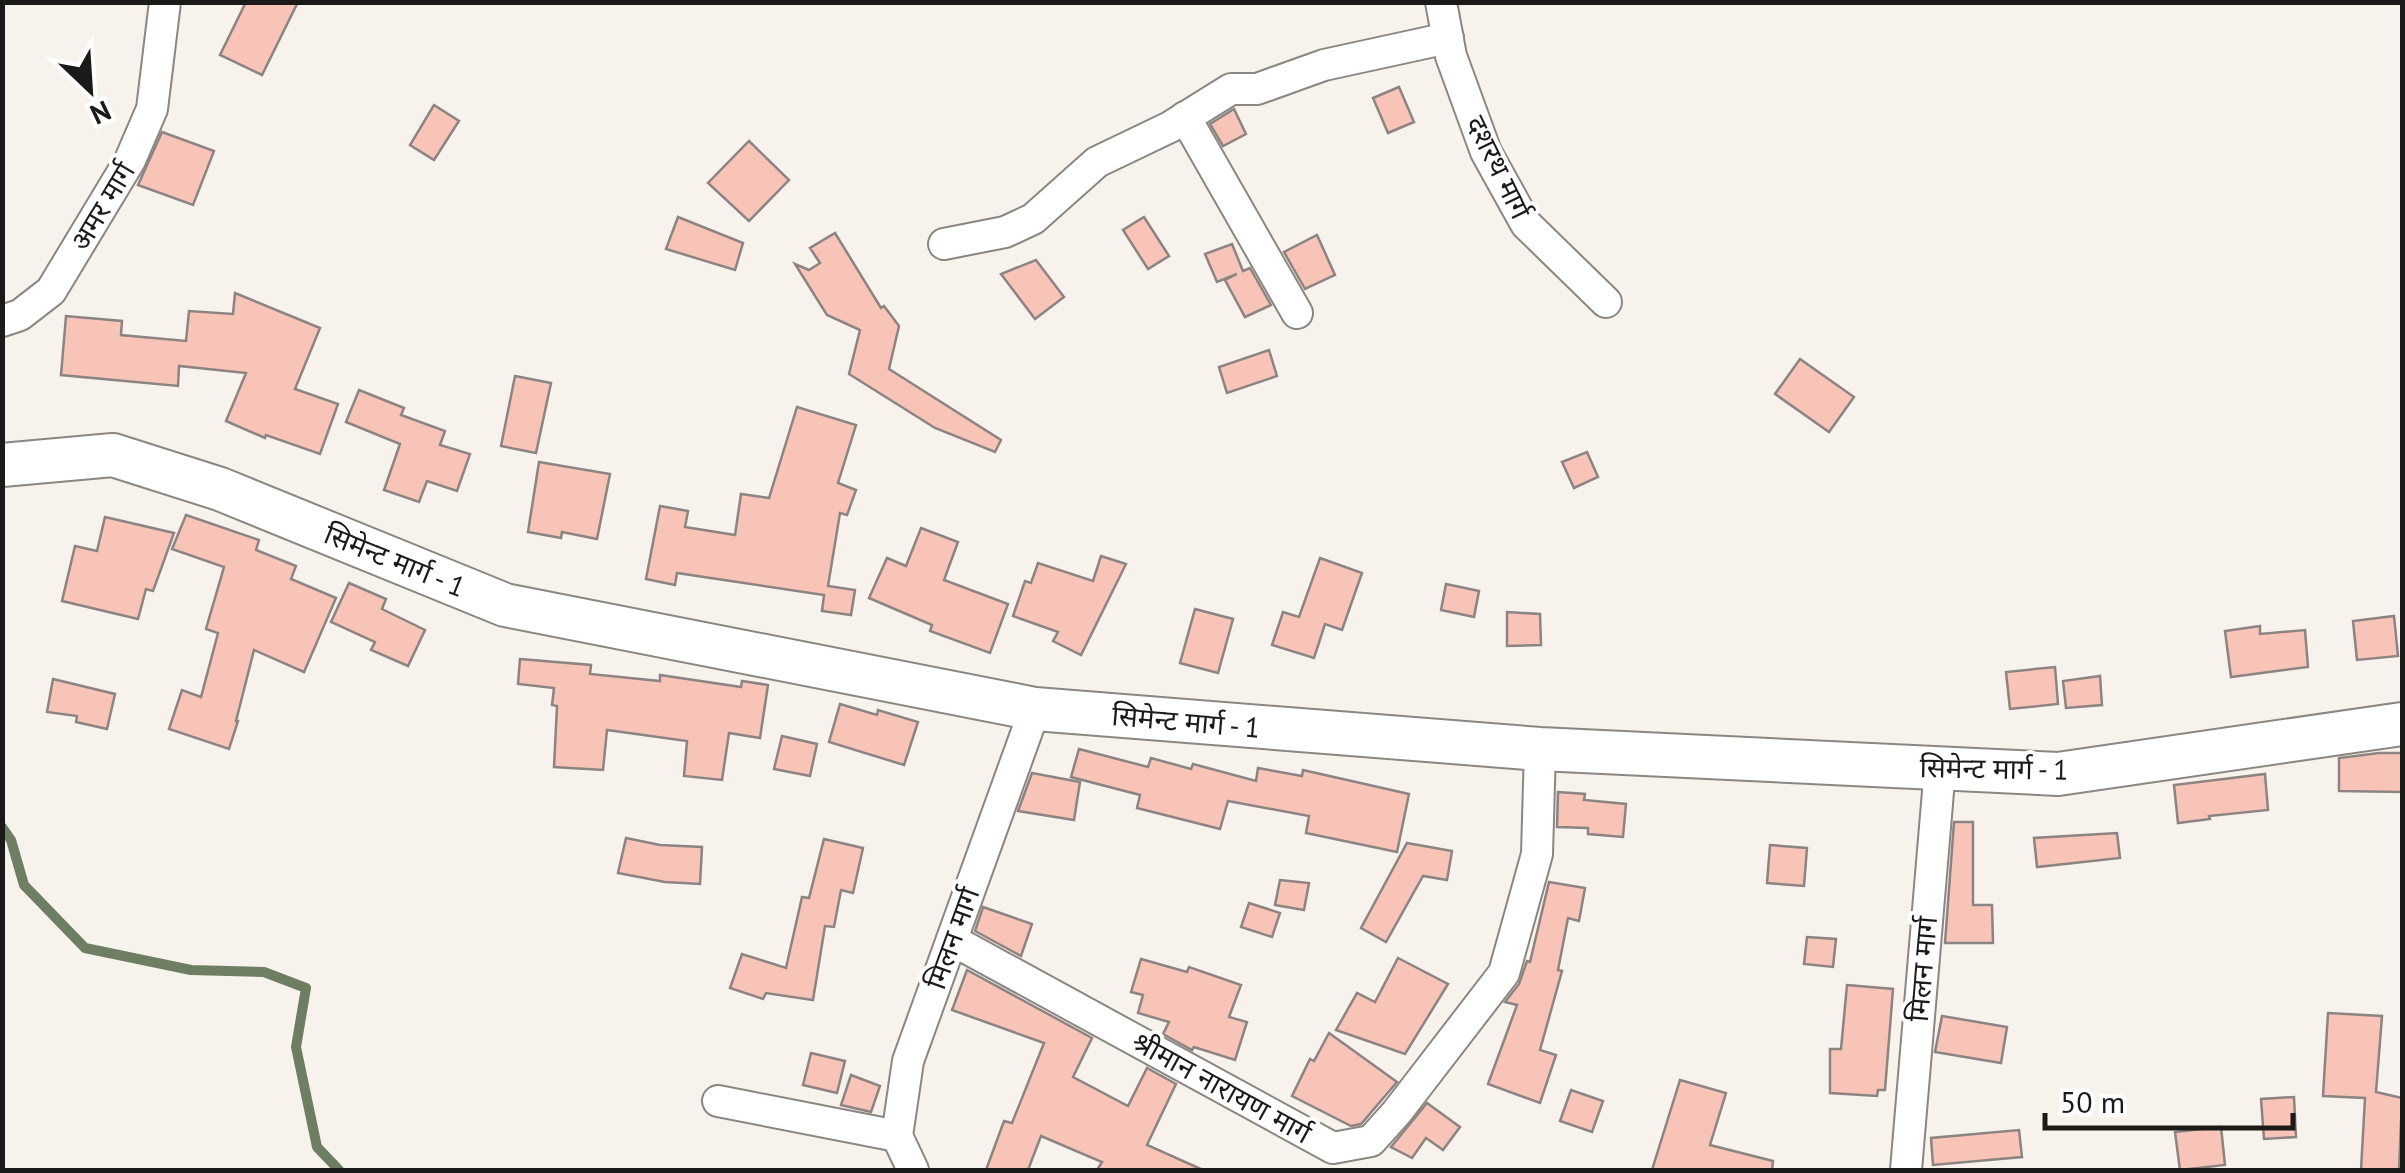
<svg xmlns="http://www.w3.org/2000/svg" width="2405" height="1173" font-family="'PT Sans','Noto Sans Devanagari',sans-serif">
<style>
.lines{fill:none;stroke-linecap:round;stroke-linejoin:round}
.stream{stroke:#6d7e62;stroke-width:10}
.building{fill:#f8c4b7;stroke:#8c8482;stroke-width:2.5}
.street-casing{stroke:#8b8681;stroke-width:34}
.secondary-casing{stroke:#8b8681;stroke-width:46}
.street{stroke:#fff;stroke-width:30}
.secondary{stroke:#fff;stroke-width:42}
.labels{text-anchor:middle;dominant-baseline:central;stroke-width:8;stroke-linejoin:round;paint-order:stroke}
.street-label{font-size:28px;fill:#1c1a18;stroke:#fff}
</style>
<rect width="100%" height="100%" fill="#f8f2ed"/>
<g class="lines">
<path class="stream" d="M 2,827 L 11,840 L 24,885 L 85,948 L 191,970 L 264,972 L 306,988 L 296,1047 L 317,1147 L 339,1170"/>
</g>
<g class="building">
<path d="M 246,2 L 298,2 L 262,75 L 220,55 Z"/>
<path d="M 1399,87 L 1414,122 L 1388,133 L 1373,98 Z"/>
<path d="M 434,105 L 459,121 L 434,160 L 410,145 Z"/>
<path d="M 1234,109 L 1246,134 L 1223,146 L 1210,124 Z"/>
<path d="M 162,132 L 214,151 L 193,205 L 138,185 Z"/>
<path d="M 749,141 L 789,180 L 749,221 L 708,183 Z"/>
<path d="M 678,217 L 743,243 L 735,270 L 666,249 Z"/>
<path d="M 1144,217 L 1169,256 L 1148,269 L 1123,230 Z"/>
<path d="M 835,233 L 881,308 L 884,306 L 899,326 L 889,369 L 1001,440 L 995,452 L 935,428 L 849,374 L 860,330 L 827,315 L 795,264 L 809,270 L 820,263 L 810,248 Z"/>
<path d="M 1317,235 L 1335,275 L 1305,289 L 1284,252 Z"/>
<path d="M 1232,244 L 1243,271 L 1250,268 L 1271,305 L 1245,317 L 1225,280 L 1237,274 L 1217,282 L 1205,254 Z"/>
<path d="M 1036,260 L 1064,297 L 1035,319 L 1001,274 Z"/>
<path d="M 235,293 L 320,328 L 295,389 L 338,404 L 320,454 L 266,435 L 265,438 L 226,421 L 246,373 L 179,366 L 178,386 L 61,375 L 66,316 L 122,321 L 121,335 L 186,341 L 189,311 L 233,314 Z"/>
<path d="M 1269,350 L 1277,376 L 1227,393 L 1219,367 Z"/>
<path d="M 1800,359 L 1854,397 L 1829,432 L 1775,394 Z"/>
<path d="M 515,376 L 551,383 L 536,453 L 501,446 Z"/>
<path d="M 359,390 L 404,408 L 401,415 L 445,431 L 440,445 L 470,454 L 457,491 L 427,481 L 419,502 L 384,490 L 400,444 L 346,422 Z"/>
<path d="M 797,407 L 856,425 L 838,483 L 856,490 L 847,515 L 840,513 L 828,586 L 855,590 L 851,615 L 822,611 L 824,595 L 677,573 L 675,585 L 646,579 L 660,506 L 688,511 L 685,527 L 735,535 L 741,494 L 769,498 Z"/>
<path d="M 1587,452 L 1598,477 L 1574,488 L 1562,462 Z"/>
<path d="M 539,462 L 610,474 L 597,539 L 562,532 L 561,538 L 528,532 Z"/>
<path d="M 186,515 L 259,540 L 256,550 L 296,566 L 291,579 L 336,598 L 304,672 L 254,650 L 236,721 L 238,721 L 229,749 L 169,729 L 182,690 L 201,697 L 218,633 L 206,629 L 224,567 L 172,549 Z"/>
<path d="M 105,517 L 174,533 L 153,591 L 146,589 L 138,619 L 62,601 L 75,546 L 97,551 Z"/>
<path d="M 921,528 L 958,542 L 944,580 L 1008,604 L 990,653 L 930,631 L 932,625 L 869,598 L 887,558 L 906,566 Z"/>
<path d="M 1101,556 L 1126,564 L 1081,655 L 1053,641 L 1058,632 L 1013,616 L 1025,581 L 1031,583 L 1038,563 L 1093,581 Z"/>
<path d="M 1320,558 L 1362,573 L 1342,630 L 1325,624 L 1314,658 L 1272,645 L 1283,612 L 1299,617 Z"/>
<path d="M 349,583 L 386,599 L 382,609 L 425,630 L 408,666 L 371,650 L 375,642 L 331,622 Z"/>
<path d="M 1446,584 L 1479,591 L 1474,617 L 1441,610 Z"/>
<path d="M 1195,609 L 1233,619 L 1218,673 L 1180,663 Z"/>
<path d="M 1507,612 L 1540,614 L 1541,645 L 1507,646 Z"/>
<path d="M 2394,616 L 2398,656 L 2357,660 L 2353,621 Z"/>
<path d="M 2260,626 L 2260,634 L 2305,630 L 2308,667 L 2231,677 L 2225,631 Z"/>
<path d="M 520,659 L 591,665 L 590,674 L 660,681 L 660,675 L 741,687 L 742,681 L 768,685 L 760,738 L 729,733 L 722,780 L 684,776 L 687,741 L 607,730 L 603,770 L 554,767 L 557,706 L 552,705 L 554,688 L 518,684 Z"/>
<path d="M 2055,667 L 2058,704 L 2010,709 L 2006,672 Z"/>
<path d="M 2100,676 L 2102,705 L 2066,708 L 2063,681 Z"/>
<path d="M 53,679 L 115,694 L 107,729 L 76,722 L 77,716 L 47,712 Z"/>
<path d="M 840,704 L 877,715 L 878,710 L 918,722 L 904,765 L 829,742 Z"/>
<path d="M 782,736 L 817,744 L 810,776 L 774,769 Z"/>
<path d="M 1079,749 L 1148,767 L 1151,758 L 1191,769 L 1193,764 L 1256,781 L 1258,768 L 1302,776 L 1303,770 L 1409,794 L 1397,852 L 1306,833 L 1309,816 L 1228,801 L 1220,829 L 1137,808 L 1140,795 L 1071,777 Z"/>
<path d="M 2379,753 L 2402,753 L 2402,792 L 2339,791 L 2339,758 Z"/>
<path d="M 1032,773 L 1080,782 L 1074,820 L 1018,811 Z"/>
<path d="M 2265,774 L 2268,810 L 2209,816 L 2210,819 L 2178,823 L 2174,785 Z"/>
<path d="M 1558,792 L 1585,794 L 1584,800 L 1626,804 L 1623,837 L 1588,834 L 1588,828 L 1557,827 Z"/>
<path d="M 1954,822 L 1973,822 L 1973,905 L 1992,905 L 1993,943 L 1945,943 Z"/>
<path d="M 2117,833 L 2120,858 L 2037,867 L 2034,838 Z"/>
<path d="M 626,838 L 660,845 L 702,847 L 700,884 L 665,882 L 618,873 Z"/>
<path d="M 824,839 L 863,848 L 853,893 L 841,890 L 834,927 L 825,926 L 813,1000 L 766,993 L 763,999 L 730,988 L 742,954 L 786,968 L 802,897 L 809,898 Z"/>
<path d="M 1407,843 L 1452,851 L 1447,880 L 1423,876 L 1386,942 L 1361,928 Z"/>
<path d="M 1770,845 L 1807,848 L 1804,886 L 1767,883 Z"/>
<path d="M 1280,880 L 1309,883 L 1304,910 L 1275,905 Z"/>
<path d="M 1549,882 L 1585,888 L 1579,921 L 1568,918 L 1558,970 L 1562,971 L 1540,1050 L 1556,1055 L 1540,1103 L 1488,1084 L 1517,1005 L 1505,1002 L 1519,984 L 1527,961 L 1530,962 Z"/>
<path d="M 1249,903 L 1280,913 L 1272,937 L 1241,927 Z"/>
<path d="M 983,907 L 1032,924 L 1021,956 L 975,931 Z"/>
<path d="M 1807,937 L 1836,939 L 1833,967 L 1804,964 Z"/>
<path d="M 1398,958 L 1448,984 L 1405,1054 L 1336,1030 L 1357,993 L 1375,1002 Z"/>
<path d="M 1141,959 L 1187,972 L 1189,967 L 1241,985 L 1229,1017 L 1247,1022 L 1235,1060 L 1194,1047 L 1192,1050 L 1163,1034 L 1169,1022 L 1138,1013 L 1143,995 L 1131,992 Z"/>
<path d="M 967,970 L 1092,1038 L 1073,1077 L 1128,1106 L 1147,1068 L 1176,1084 L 1147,1145 L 1203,1170 L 1097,1170 L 1102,1162 L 1041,1136 L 1028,1170 L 986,1170 L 1004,1121 L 1012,1123 L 1044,1043 L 952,1010 Z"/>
<path d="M 1847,985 L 1893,989 L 1885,1090 L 1878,1090 L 1877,1096 L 1830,1093 L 1830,1049 L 1841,1049 Z"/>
<path d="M 2328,1013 L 2382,1016 L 2376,1092 L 2402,1098 L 2399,1170 L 2361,1170 L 2365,1098 L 2323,1096 Z"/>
<path d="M 1942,1016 L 2007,1027 L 2001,1063 L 1935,1052 Z"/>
<path d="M 1329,1033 L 1397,1082 L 1361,1124 L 1351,1126 L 1292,1096 L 1310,1059 L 1314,1061 Z"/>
<path d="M 811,1053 L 845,1061 L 837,1093 L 803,1085 Z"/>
<path d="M 851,1075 L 880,1086 L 871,1112 L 841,1105 Z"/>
<path d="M 1680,1080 L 1726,1093 L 1710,1145 L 1773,1161 L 1772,1170 L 1652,1170 Z"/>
<path d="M 1571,1090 L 1603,1101 L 1592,1132 L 1560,1121 Z"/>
<path d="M 2294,1097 L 2296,1137 L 2264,1139 L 2261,1099 Z"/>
<path d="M 1427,1103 L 1460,1127 L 1443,1150 L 1426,1138 L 1412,1158 L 1391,1147 Z"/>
<path d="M 2221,1127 L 2225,1165 L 2180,1170 L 2175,1132 Z"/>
<path d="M 2019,1130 L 2022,1157 L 1933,1165 L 1931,1138 Z"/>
</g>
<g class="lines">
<g class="street-casing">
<g id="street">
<path d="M 1441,2 L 1451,56 L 1486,152 L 1526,224 L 1606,302"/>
<path d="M 1185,117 L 1297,313"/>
<path d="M 944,244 L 1005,232 L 1033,219 L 1097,162 L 1170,127 L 1231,89 L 1257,89 L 1324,65 L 1448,38"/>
<path d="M 2,321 L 20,315 L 51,291 L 130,160 L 152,109 L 165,2"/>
<path d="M 952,940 L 1333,1148 L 1371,1141 L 1397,1112 L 1504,973 L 1537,854 L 1540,749"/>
<path d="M 718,1101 L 897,1136"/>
<path d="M 913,1170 L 897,1136 L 908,1061 L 1035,709"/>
<path d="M 1906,1170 L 1940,768"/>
</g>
</g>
<g class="secondary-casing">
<path id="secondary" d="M 2,465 L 113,455 L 220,489 L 505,605 L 1035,709 L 1540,749 L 2058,774 L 2402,724"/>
</g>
<use href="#street" class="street"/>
<use href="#secondary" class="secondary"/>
</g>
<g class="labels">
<g class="street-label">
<text transform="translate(1499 167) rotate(64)">दशरथ मार्ग</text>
<text transform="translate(102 206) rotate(-59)">अमर मार्ग</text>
<text transform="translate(395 560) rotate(22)">सिमेन्ट मार्ग - 1</text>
<text transform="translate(1186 721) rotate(5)">सिमेन्ट मार्ग - 1</text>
<text transform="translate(1994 768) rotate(1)">सिमेन्ट मार्ग - 1</text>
<text transform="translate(952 938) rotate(-70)">मिलन मार्ग</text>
<text transform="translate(1922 969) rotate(-85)">मिलन मार्ग</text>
<text transform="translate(1222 1087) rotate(29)">श्रीमान नारायण मार्ग</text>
</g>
</g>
<rect width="2405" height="1173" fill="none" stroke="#1c1a18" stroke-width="10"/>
<g transform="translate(90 90) rotate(155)" stroke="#ffffff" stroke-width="8" paint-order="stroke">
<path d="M0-8L18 38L0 25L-18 38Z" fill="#1c1a18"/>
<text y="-15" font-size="28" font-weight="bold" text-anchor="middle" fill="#1c1a18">N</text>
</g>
<path d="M2045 1113v15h248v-15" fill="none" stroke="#1c1a18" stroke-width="5"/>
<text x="2060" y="1113" font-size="30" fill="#1c1a18" stroke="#ffffff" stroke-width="8" paint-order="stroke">50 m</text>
</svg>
